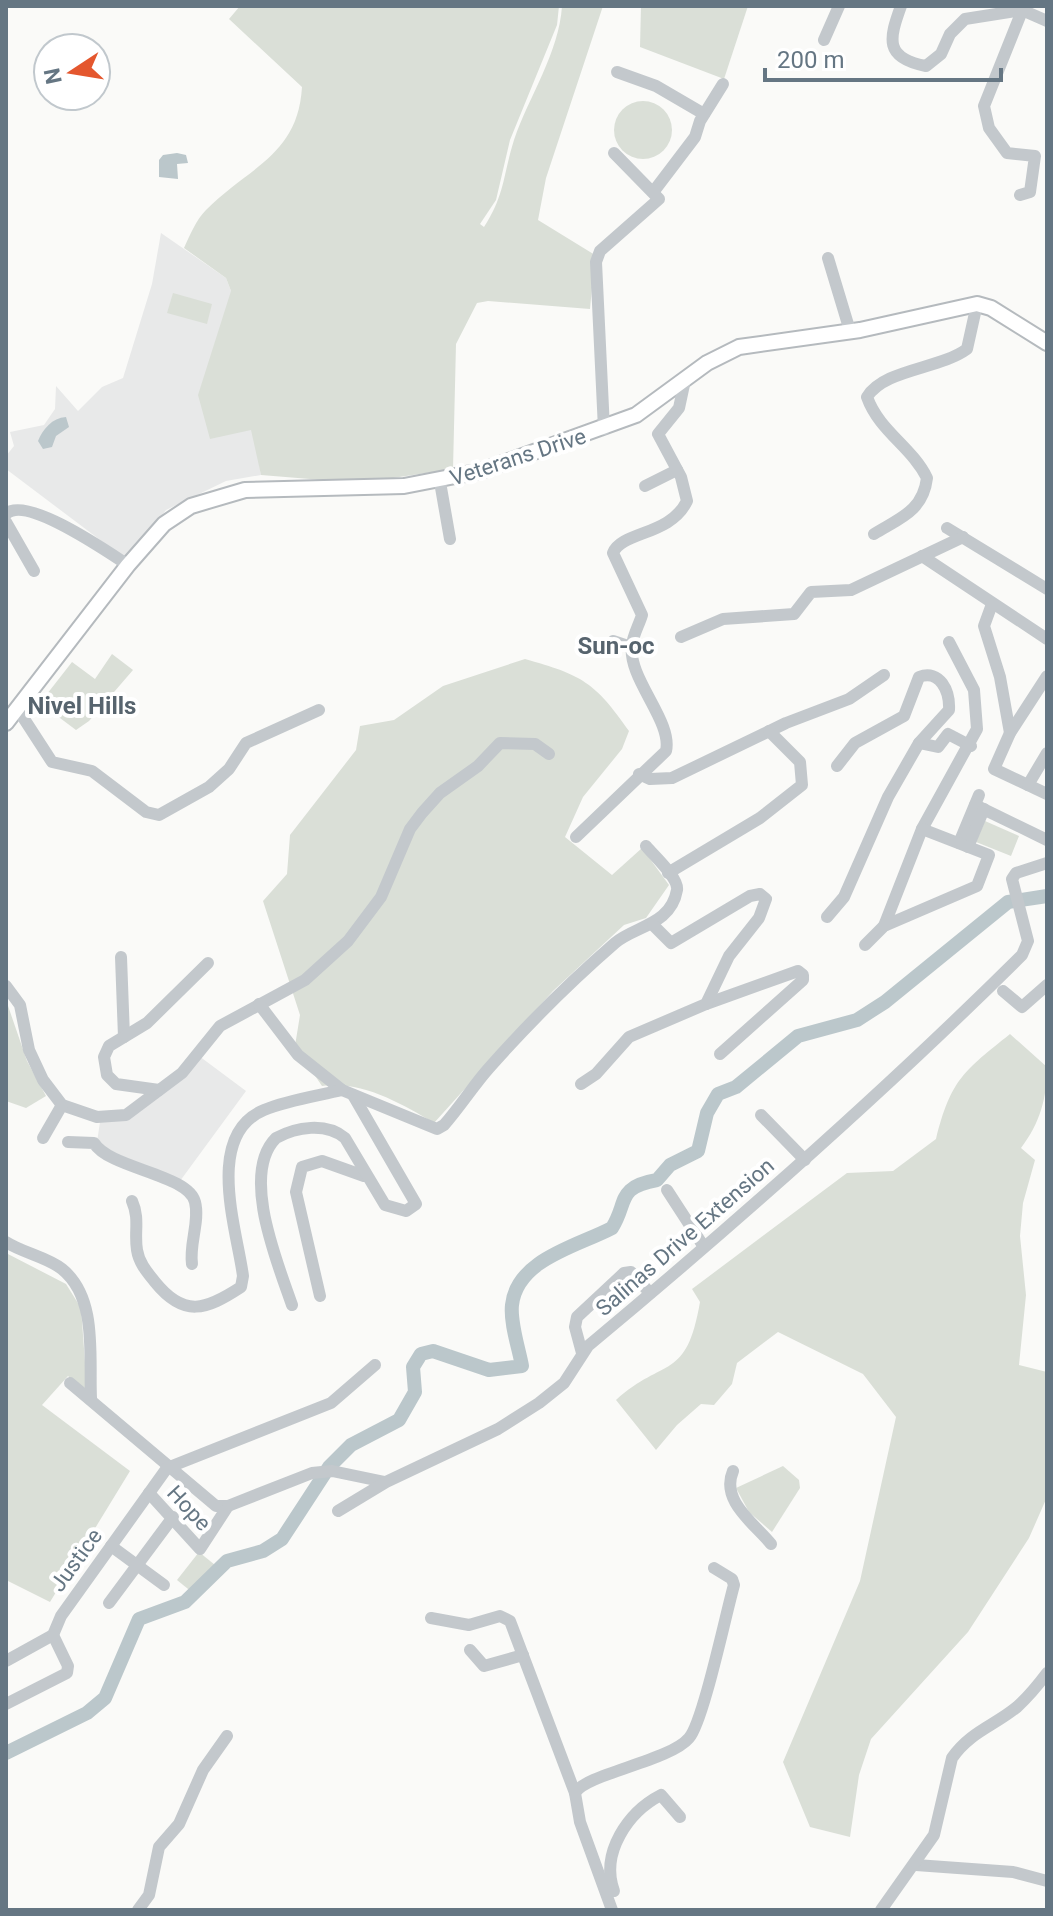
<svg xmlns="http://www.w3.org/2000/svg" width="1053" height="1916" viewBox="0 0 1053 1916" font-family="Roboto,sans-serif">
	<rect width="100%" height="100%" fill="#fafaf8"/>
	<g fill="#e8e9e9">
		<polygon points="161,233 226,278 231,291 261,475 226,481 166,510 128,561 6,469 6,456 14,446 10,432 44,425 55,409 56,386 78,411 102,387 123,378 152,284"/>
		<polygon points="199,1056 246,1091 180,1181 103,1148 97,1142 100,1122 126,1119"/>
	</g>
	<g fill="#dadfd7">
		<path d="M240,6H559L557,25L510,140L496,200L480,224L484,227C505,195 503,175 514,140C529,96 559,53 562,6H603L546,178L538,220L595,255L590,309L488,301L477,303L456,344L453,469L359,483L261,475L251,430L210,439L198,395L231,291L226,278L184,248C190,235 196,220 206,210C248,167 298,156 302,87L229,19Z"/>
		<polygon points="641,6 748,6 724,79 640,47"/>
		<circle cx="643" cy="130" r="29"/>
		<polygon points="173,293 212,304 207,324 167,313"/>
		<polygon points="112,654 133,670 89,721 76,730 40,703 72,662 95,679"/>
		<path d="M525,659C582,675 595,682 629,731L622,749L583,797L565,837L612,875L642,848L669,885L646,918L624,925L553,991L434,1123C401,1103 360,1080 322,1086L295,1046L300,1015L263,901L287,874L290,835L356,750L360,726L394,720L443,686Z"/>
		<polygon points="985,821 1019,836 1011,856 976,842"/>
		<polygon points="6,1000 27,1061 46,1096 26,1108 6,1101"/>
		<path d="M1010,1034L1047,1067C1047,1098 1040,1123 1021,1148L1035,1160L1023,1203L1020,1236L1026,1295L1019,1365L1047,1372V1497L1029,1538L968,1632L871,1739L859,1775L850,1837L810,1827L783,1762L860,1581L896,1417L863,1374L778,1332L737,1363L732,1384L714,1405L701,1404L677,1425L656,1450L616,1400C665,1356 686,1382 700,1302L692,1289L847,1173L893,1171L936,1139C951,1079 964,1071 1010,1034Z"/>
		<polygon points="6,1253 66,1284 81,1308 87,1389 80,1387 68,1376 42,1405 130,1471 50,1602 6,1580"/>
		<polygon points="783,1466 799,1480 800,1488 772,1532 749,1512 736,1488"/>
		<polygon points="199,1552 215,1565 193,1593 177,1580"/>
	</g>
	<g fill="#bbc7cb">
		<polygon points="177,153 186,155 188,163 177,164 178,179 159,177 159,160 163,155"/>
		<path d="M66,417L69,427L56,436L52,447L43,449L38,441C43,429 52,418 66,417Z"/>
	</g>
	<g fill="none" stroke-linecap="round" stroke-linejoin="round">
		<path stroke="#bbc7cb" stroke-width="14" d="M6,1753L87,1713L105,1698L139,1619L185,1602L227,1561L263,1551L282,1539L329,1467L351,1445L399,1420L415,1392L413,1367L421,1354L433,1351L489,1370L522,1366C519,1349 510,1323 512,1305C517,1259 578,1246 612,1228C628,1203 616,1187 657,1180L670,1165L698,1151L707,1113L718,1094L736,1087L798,1036L857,1020L885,1002L1008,902L1047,896"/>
		<defs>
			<polyline id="major" points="6,723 128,565 164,524 191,506 245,490 404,486 481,471 636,415 707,363 739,347 860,330 977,304 991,308 1047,343"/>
		</defs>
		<use href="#major" stroke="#b5babe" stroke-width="18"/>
		<g stroke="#c3c8cc" stroke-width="12">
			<path d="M901,6C889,39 884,58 926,66L941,54L950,34L965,19L1022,10L1047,21"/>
			<polyline points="824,40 839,6"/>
			<polyline points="617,72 656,86 704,114"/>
			<polyline points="654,191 695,137 700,121 723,84"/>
			<polyline points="1020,195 1030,192 1035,156 1007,153 989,128 984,106 1024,6"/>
			<polyline points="828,258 850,331"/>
			<polyline points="604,429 596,262 600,251 659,199 614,153"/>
			<polyline points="440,482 450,539"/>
			<polyline points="645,486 677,470"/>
			<path d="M6,514C26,495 108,552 128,565"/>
			<polyline points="6,522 34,571"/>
			<polyline points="947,528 1047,589"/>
			<path d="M874,534C900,518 923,511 927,478C912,447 879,431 867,397C884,369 940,369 967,349L977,304"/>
			<polyline points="922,556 1047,639"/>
			<polyline points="992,604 984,626 1000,677 1010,733"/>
			<polyline points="681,637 723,619 794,614 811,592 851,590 963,537"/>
			<polyline points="613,641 631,647"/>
			<polyline points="1047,676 1010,733 994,769 1047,794"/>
			<polyline points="17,708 52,762 92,771 146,812 159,815 209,787 229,769 246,743 319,710"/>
			<polyline points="919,743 938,747 948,734 971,746"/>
			<polyline points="639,774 650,779 672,778 786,723 849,699 884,675"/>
			<polyline points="1028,785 1047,753"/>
			<polyline points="975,805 1047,840"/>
			<path d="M576,837L666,751C673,721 627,678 632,645C633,635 639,625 642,615L613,553C622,531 670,536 687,501L681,477L658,434L679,408L685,380"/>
			<polyline points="959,843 979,795"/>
			<polyline points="968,847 984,809"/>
			<polyline points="668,873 760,818 802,785 800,762 769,731"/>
			<path d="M827,917L844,897L888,797L919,743L949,710C950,691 940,669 919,677L904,716L855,743L837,766"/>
			<polyline points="884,926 922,829 977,729 974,690 949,642"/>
			<polyline points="865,945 884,926 977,886 989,855 922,829"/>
			<polyline points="121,957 124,1037"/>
			<polyline points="6,986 20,1005 29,1050 43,1080 62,1105 97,1117 126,1115 182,1073 220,1026 305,980 348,941 381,897 410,829 422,813 440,793 478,766 500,743 535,744 549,754"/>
			<polyline points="1003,991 1022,1007 1047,985"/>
			<path d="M259,1004L298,1055L342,1090L437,1129L444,1125C460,1107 473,1086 489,1068C528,1024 570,982 615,943C635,926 671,925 677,890C679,878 654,856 646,846"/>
			<polyline points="706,1004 798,971 803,975 803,980 720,1054"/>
			<polyline points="581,1084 596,1074 629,1037 706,1004 729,956 759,918 766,899 760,894 750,896 671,943 653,925"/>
			<polyline points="159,1090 116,1084 107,1075 104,1057 109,1046 147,1023 208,963"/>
			<polyline points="761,1115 805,1160"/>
			<polyline points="43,1138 62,1105"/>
			<path d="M68,1142L94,1143C110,1169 188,1174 195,1202C200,1221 189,1244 192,1264"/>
			<polyline points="667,1190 704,1247"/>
			<path d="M132,1201C140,1219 134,1232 137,1250C139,1263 147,1272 155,1282C184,1318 206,1310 241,1287L243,1276C237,1230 204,1135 264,1110C288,1100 317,1096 342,1090"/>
			<path d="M6,1242C23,1253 47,1257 62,1269C98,1298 89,1357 91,1398"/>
			<polyline points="320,1296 296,1192 302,1167 322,1161 364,1176"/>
			<path d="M292,1305C278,1264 240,1174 276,1138C296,1127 326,1122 345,1138L385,1205L406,1211L416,1204L353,1095"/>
			<polyline points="582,1353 575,1327 577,1317 624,1273 631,1272 650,1293"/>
			<polyline points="70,1383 216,1506 228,1506"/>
			<path d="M733,1471C720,1501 755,1524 771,1544"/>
			<polyline points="149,1493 200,1549 228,1506"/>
			<polyline points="228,1506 312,1473 332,1471 385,1482"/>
			<path d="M338,1511L386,1482L498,1429L539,1403L564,1383L588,1346C738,1221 884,1092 1022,955L1028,941L1012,879L1016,873L1047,863"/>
			<polyline points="111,1546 164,1585"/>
			<polyline points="109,1603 173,1517"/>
			<polyline points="431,1618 469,1625 500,1616 510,1621 575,1793"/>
			<polyline points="470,1650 484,1666 523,1655"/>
			<polyline points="6,1661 53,1635 61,1616 167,1468 331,1403 375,1365"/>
			<polyline points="6,1704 67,1673 68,1666 53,1635"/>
			<polyline points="916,1865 1013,1872 1047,1881"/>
			<path d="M614,1891C600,1853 628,1812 661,1795L680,1817"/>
			<polyline points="138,1910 149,1895 159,1847 179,1824 203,1770 227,1736"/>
			<path d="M612,1910L580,1822L575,1793C585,1774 670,1761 689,1738C703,1723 726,1613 734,1585L732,1579L714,1568"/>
			<path d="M881,1910L934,1835L952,1758C970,1732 994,1726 1017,1707C1028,1697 1038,1685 1047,1673"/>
		</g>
		<use href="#major" stroke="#fff" stroke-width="14"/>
	</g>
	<g text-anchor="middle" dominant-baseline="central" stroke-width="8" stroke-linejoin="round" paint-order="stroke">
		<g font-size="22" fill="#657683" stroke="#fff">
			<text transform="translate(518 457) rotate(-18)">Veterans Drive</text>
			<text transform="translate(685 1237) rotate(-41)">Salinas Drive Extension</text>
			<text transform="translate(189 1508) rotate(47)">Hope</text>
			<text transform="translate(76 1560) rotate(-54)">Justice</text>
		</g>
		<g font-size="24" font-weight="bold" fill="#57646e" stroke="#fff">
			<text x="616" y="646">Sun-oc</text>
			<text x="82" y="706">Nivel Hills</text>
		</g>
	</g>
	<rect width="1053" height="1916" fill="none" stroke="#657683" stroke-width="16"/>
	<g transform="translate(72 72) rotate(258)"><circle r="38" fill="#ffffff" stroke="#c1c8cd" stroke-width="2"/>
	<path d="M0-6L14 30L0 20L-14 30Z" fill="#e4572e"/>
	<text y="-12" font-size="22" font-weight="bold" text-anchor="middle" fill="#657683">N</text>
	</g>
	<path d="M765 68v12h236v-12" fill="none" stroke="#657683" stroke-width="4"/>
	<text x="777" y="68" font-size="24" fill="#657683" stroke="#ffffff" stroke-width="6" paint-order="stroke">200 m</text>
</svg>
